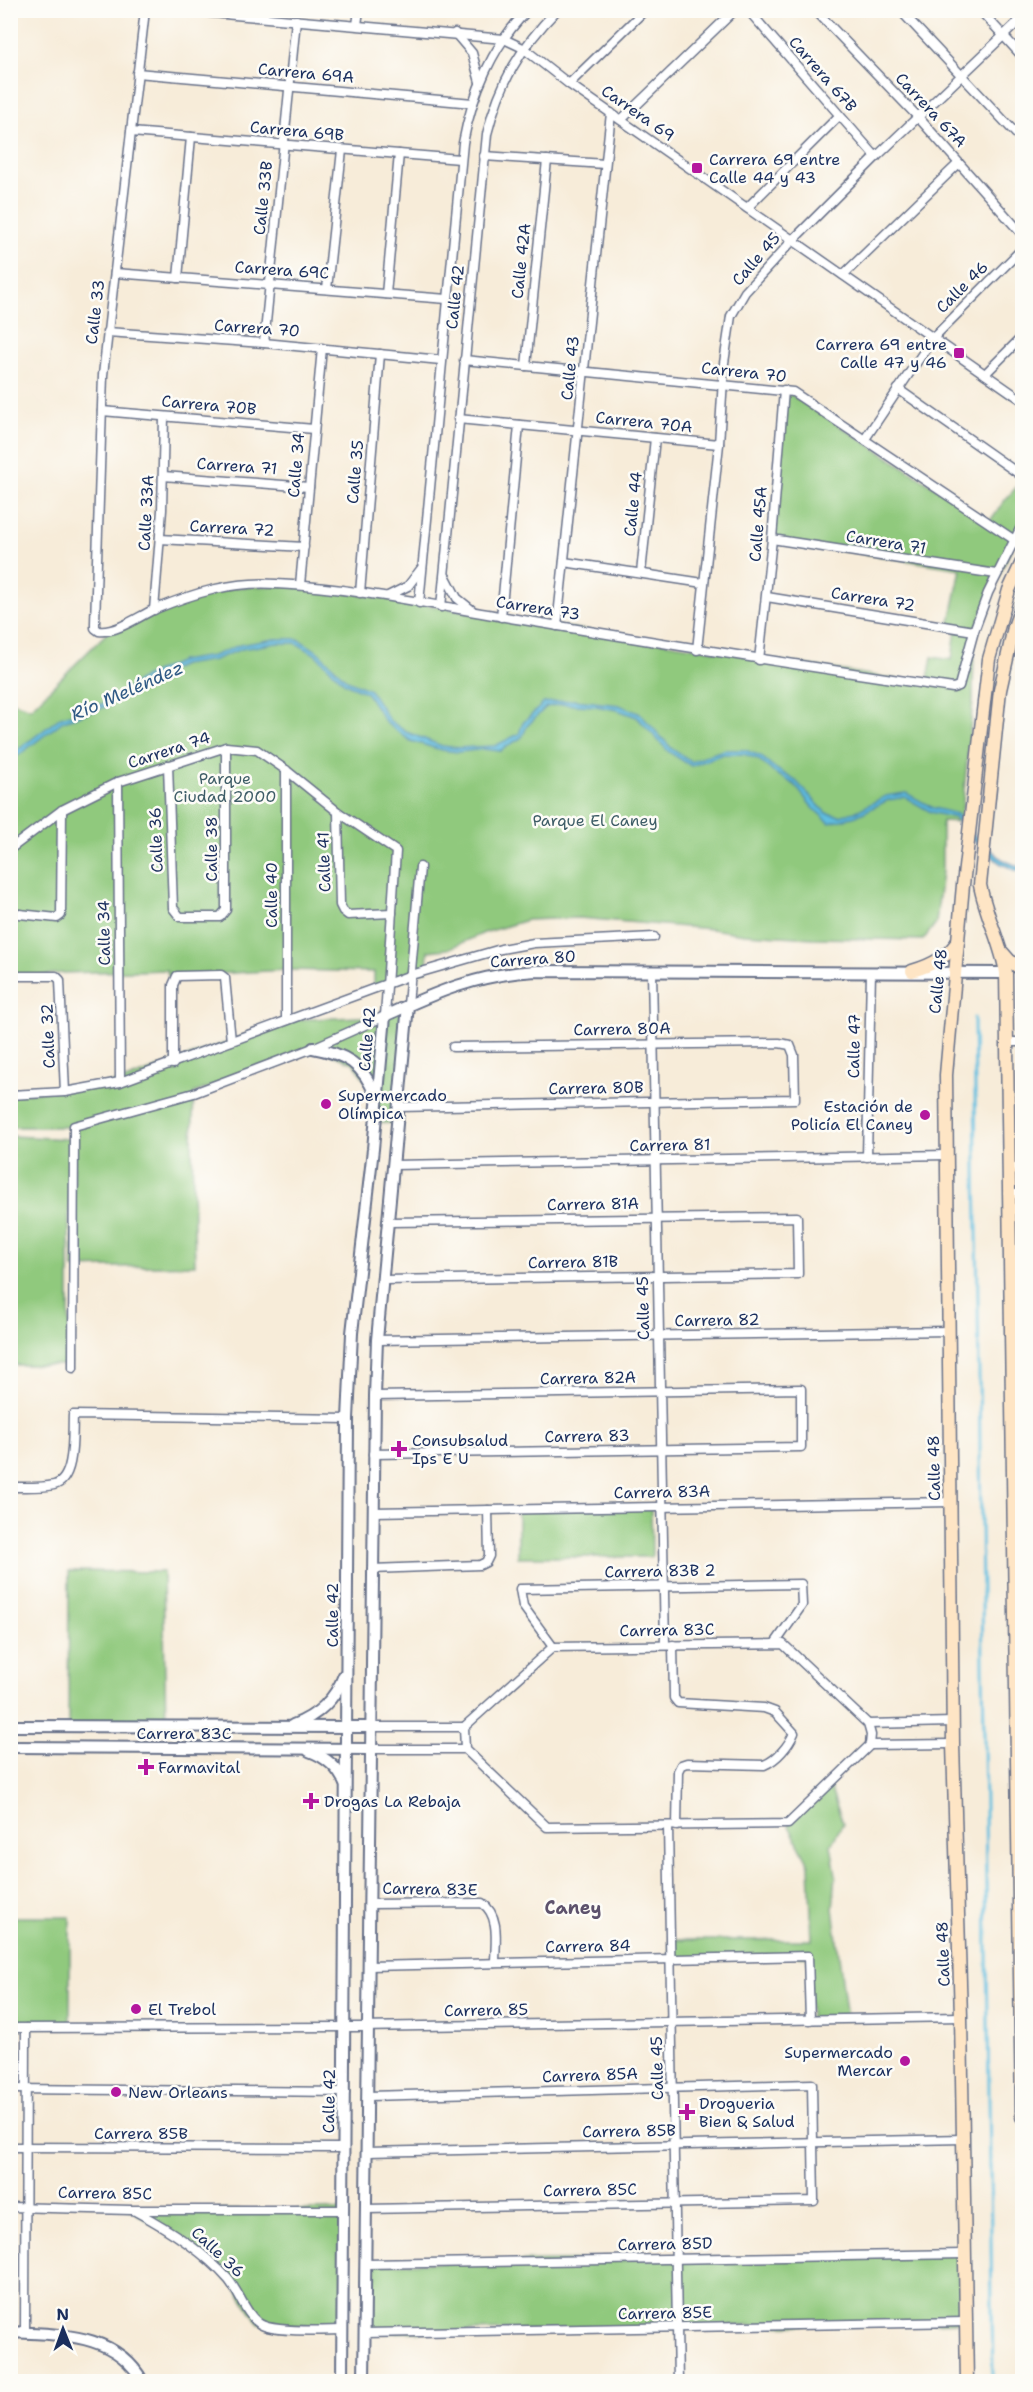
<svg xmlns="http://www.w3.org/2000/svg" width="1033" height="2392" viewBox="0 0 1033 2392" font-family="'Shantell Sans',sans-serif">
	<rect width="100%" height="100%" fill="#fdfcf7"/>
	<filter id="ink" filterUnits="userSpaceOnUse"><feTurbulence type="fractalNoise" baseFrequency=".0167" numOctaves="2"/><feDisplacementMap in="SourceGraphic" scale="12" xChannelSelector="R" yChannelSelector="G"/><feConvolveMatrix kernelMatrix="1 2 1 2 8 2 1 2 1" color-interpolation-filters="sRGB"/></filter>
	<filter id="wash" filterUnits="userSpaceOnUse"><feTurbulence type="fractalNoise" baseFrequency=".008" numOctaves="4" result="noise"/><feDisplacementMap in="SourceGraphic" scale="24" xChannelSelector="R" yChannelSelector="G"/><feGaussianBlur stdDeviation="1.35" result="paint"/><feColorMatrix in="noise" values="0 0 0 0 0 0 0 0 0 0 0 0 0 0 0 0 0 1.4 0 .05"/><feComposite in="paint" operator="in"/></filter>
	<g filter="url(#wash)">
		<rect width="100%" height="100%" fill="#f7ecd9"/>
		<g fill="#90c97d" stroke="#567c6e" stroke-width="1.5">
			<polygon points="784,390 989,522 1005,500 1022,481 1022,525 974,631 973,700 961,822 942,821 942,871 936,923 923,940 813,938 745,934 711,929 579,918 527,920 484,933 448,949 428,951 427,970 374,990 374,972 286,970 177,976 168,976 167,970 63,973 11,979 10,701 31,708 110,630 214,588 300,585 927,684 932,657 952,660 956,629 949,627 961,569 772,539"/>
			<polygon points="408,1005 397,1124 375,1122 377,1099 354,1063 314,1048 194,1093 192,1146 195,1265 73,1268 74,1127 11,1127 10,1095 120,1082 286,1020 385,1016"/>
			<polygon points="11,1136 69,1139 69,1365 11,1365"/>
			<polygon points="651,1507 652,1557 518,1557 518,1509"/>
			<polygon points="69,1571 163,1572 166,1727 68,1727"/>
			<polygon points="829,1785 843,1823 831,1845 836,1875 833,1908 847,2019 810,2020 808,1956 670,1959 670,1940 812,1940 809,1864 788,1824"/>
			<polygon points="10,1917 70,1917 70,2025 11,2025"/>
			<polygon points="131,2210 344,2210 343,2330 259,2324 238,2291 203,2255"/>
			<polygon points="964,2254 965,2322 365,2333 366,2264"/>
		</g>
		<polygon fill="#62bfe0" stroke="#3e779f" stroke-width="1.5" points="275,639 298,639 317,651 347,680 370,690 389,720 406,732 442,746 459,748 495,746 519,734 523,723 544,703 574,700 619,705 640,714 672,749 691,762 723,750 745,750 760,756 776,769 796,781 826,813 840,816 855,812 886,796 906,793 933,808 957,814 976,837 1003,860 1022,868 1022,873 1000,863 973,840 955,818 931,812 905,797 888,800 856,816 830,823 813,808 794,784 773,772 758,759 744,754 723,754 691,766 669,752 637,717 618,710 596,706 562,704 546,707 527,726 522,737 500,751 484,749 459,752 442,750 411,741 386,723 367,693 345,683 315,654 296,643 276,643 241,649 214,660 182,665 146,681 110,705 63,721 11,761 10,756 61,717 108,702 144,677 181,661 213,656 240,645"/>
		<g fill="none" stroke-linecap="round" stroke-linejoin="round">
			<polyline stroke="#62bfe0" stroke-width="3" points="974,1018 993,2382"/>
		</g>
	</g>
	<g filter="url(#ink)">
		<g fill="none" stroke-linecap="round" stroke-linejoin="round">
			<defs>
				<g id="minor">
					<path d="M145,10L103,375L95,623V628L99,631C116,633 138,617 153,610C194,593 232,581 276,584C359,588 441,607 523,620C666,644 809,667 953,688L959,686L974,631L988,593L1022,525"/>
					<polyline points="178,10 504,39 523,48 569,84 1022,400"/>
					<polyline points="748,10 876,157"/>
					<polyline points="815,10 918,117 1022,234"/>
					<polyline points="900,10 1022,140"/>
					<polyline points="980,10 1022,56"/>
					<polyline points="357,25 359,10"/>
					<polyline points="455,33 472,53 480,82"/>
					<polyline points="137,73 473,103"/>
					<polyline points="569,84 645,10"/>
					<polyline points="621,120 735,10"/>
					<polyline points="131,132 460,159"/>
					<polyline points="484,156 605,164"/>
					<polyline points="747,208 839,116"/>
					<polyline points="115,273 447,299"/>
					<polyline points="843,275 959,163"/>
					<polyline points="178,278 191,137"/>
					<polyline points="327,289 342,150"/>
					<polyline points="386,294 399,154"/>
					<polyline points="107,332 264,343 441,360"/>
					<polyline points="264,343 296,20"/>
					<polyline points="464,360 793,392 1013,539"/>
					<polyline points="526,366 547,160"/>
					<polyline points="985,374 1022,337"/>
					<polyline points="898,389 1022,476"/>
					<polyline points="102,411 314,429"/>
					<polyline points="458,419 719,444"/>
					<polyline points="865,439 933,338 1022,249"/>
					<polyline points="163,476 309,487"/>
					<polyline points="160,539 304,547"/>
					<polyline points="772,539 996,574"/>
					<polyline points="564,562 703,583"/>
					<polyline points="641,573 655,438"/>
					<polyline points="446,577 457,598 472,610"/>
					<polyline points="300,585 322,348"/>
					<polyline points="360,593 380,354"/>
					<polyline points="388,596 408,586 421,569"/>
					<polyline points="767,597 974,631"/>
					<path d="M419,603L463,143C472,95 492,45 528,10"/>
					<path d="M441,607L487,134C500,82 520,48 557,10"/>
					<polyline points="154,610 162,510 164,417"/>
					<polyline points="501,617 519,425"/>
					<polyline points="557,626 611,113"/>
					<polyline points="697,650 719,444 724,363 731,316 745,292 793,240 876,157 1022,18"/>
					<polyline points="759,660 772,539 784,390"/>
					<polyline points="168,765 173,908 180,917 220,917 226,910 226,747"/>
					<polyline points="286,770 286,1020"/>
					<polyline points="118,782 120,1082"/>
					<polyline points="338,812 340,905 343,911 348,915 392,913"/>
					<polyline points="10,849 62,810 118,782 226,747 257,750 286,770 338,812 396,851 385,1016 313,1048 194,1093 74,1126 73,1368"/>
					<polyline points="10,913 57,918 61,915 62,810"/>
					<polyline points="652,971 665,1645"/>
					<polyline points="10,979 15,976 56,976 60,980 65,1092"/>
					<polyline points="408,1005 420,867"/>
					<polyline points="1006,1042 1022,1042"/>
					<polyline points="173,1064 173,985 177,976 221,975 225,978 231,1041"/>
					<polyline points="10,1095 65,1092 120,1082 411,975 501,949 534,943 654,937"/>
					<polyline points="399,1107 795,1099 794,1055 790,1045 779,1043 453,1047"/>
					<polyline points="867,1157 871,972"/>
					<polyline points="394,1165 947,1155"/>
					<polyline points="1008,1168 1022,1168"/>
					<polyline points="1008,1194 1022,1194"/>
					<polyline points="383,1280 798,1274 797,1217 389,1222"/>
					<polyline points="377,1340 949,1331"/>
					<polyline points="373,1454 801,1447 801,1389 375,1396"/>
					<path d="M10,1487C24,1487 41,1488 54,1485C76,1480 72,1433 73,1415L348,1419"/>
					<polyline points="373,1512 951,1502"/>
					<polyline points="372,1569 480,1565 486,1562 489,1556 488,1510"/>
					<path d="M673,1645L674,1698L678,1703L764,1708L775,1712L794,1733C789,1745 777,1760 764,1765L687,1763L681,1765L678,1771L677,1826"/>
					<polyline points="553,1647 523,1606 520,1589 801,1584 802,1605 776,1642"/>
					<polyline points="868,1724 953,1722"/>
					<polyline points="371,1727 464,1727"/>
					<polyline points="870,1745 953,1744"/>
					<polyline points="370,1749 465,1749 547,1827 788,1824 870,1745 871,1735 868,1724 783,1644 553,1647 464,1727 465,1749"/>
					<polyline points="668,1826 678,2382"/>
					<path d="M370,1904L482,1903C501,1916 495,1944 495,1963"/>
					<polyline points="369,1966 808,1956 810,2020"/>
					<polyline points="10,2028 359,2027 961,2017"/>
					<polyline points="10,2089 345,2092"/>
					<polyline points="10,2147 343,2148"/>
					<polyline points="367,2152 963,2139"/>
					<polyline points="10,2207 131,2210 344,2210"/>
					<polyline points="366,2209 814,2201 812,2084 368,2096"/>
					<path d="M135,2211C169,2229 202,2250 228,2279C239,2292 246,2315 260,2324C274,2333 325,2330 343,2330"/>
					<polyline points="366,2264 964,2254"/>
					<polyline points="25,2333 26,2028"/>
					<polyline points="365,2333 965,2322"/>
				</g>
				<g id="tertiary">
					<path d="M313,1048C346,1054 363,1064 375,1095"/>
					<path d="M293,1725C317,1716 335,1700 344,1675"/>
					<polyline points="10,1726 371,1727"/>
					<polyline points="10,1747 370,1749"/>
					<path d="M309,1751C326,1757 338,1767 345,1784"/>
					<path d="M10,2332C60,2335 116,2332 143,2382"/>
					<path d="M342,2382L348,1419L352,1333L373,1149L385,1016C436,992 479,974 536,971L1006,973"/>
					<polyline points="364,2382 375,1396 377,1340 408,1005"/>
				</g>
				<g id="secondary">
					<path d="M1022,605L1014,627L1000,690L980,885C986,916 1001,943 1006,973L1022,2117"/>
					<polyline points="1002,952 1009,960 1022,970"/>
					<path d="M912,971C930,966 948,957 958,941"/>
					<polyline points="967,2382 961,2017 953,1744 946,1075 963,885 989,659 1009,590 1022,562"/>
				</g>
			</defs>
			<use href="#minor" stroke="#687189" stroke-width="11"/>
			<use href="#tertiary" stroke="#687189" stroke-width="14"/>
			<use href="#secondary" stroke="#687189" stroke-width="15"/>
			<use href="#minor" stroke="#fff" stroke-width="8"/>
			<use href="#tertiary" stroke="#fff" stroke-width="10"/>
			<use href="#secondary" stroke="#fee5c5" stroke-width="12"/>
		</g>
	</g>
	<g fill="#b5179e" stroke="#fdfcf7" stroke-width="2">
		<rect x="691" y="162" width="12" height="12" rx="3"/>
		<rect x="953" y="347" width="12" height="12" rx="3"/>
		<circle cx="326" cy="1104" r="6"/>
		<circle cx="925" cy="1115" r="6"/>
		<path d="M396 1440h6v6h6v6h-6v6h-6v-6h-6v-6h6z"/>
		<path d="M143 1758h6v6h6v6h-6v6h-6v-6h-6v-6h6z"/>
		<path d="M308 1792h6v6h6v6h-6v6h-6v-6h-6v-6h6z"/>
		<circle cx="136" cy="2009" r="6"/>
		<circle cx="905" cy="2061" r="6"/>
		<circle cx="116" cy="2092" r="6"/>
		<path d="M684 2103h6v6h6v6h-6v6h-6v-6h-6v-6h6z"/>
	</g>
	<g text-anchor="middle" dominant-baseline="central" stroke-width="5" stroke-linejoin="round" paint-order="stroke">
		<g font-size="16" fill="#1b2f5e" stroke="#fdfcf7">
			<text transform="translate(306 73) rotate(5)">Carrera 69A</text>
			<text transform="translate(823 74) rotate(49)">Carrera 67B</text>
			<text transform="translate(931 110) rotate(47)">Carrera 67A</text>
			<text transform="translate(638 113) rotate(35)">Carrera 69</text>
			<text transform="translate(297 131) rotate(5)">Carrera 69B</text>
			<text transform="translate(263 198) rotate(-84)">Calle 33B</text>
			<text transform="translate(756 259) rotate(-49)">Calle 45</text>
			<text transform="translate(521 261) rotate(-84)">Calle 42A</text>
			<text transform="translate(282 270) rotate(4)">Carrera 69C</text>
			<text transform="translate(962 287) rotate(-45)">Calle 46</text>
			<text transform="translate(455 297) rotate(-84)">Calle 42</text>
			<text transform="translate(95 312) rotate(-83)">Calle 33</text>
			<text transform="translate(257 328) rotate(4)">Carrera 70</text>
			<text transform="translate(570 368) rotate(-84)">Calle 43</text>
			<text transform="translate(744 372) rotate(6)">Carrera 70</text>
			<text transform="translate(209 405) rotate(5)">Carrera 70B</text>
			<text transform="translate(644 422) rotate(6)">Carrera 70A</text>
			<text transform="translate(296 465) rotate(-85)">Calle 34</text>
			<text transform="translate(237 466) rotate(4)">Carrera 71</text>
			<text transform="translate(355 472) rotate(-85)">Calle 35</text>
			<text transform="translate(633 504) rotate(-84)">Calle 44</text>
			<text transform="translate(146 513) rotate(-87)">Calle 33A</text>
			<text transform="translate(758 524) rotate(-85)">Calle 45A</text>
			<text transform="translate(232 528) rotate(3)">Carrera 72</text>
			<text transform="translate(886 542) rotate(9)">Carrera 71</text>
			<text transform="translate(873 599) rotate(9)">Carrera 72</text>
			<text transform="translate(538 608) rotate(9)">Carrera 73</text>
			<text transform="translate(169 750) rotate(-18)">Carrera 74</text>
			<text transform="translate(156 840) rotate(-92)">Calle 36</text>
			<text transform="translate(211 849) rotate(-90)">Calle 38</text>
			<text transform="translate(324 862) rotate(-92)">Calle 41</text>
			<text transform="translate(271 895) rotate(-90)">Calle 40</text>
			<text transform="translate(104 933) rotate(-91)">Calle 34</text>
			<text transform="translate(533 959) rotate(-4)">Carrera 80</text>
			<text transform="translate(938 981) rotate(-84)">Calle 48</text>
			<text transform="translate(622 1029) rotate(-1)">Carrera 80A</text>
			<text transform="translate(48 1036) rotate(-92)">Calle 32</text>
			<text transform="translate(367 1039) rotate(-85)">Calle 42</text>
			<text transform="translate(854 1046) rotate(-89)">Calle 47</text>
			<text transform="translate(596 1088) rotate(-1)">Carrera 80B</text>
			<text transform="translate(670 1145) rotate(-1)">Carrera 81</text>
			<text transform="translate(593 1204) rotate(-1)">Carrera 81A</text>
			<text transform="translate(573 1262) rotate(-1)">Carrera 81B</text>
			<text transform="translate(643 1308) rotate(-91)">Calle 45</text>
			<text transform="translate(717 1320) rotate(-1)">Carrera 82</text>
			<text transform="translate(588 1378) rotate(-1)">Carrera 82A</text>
			<text transform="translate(587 1436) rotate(-1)">Carrera 83</text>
			<text transform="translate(934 1468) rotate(-91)">Calle 48</text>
			<text transform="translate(662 1492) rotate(-1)">Carrera 83A</text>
			<text transform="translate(660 1571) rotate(-1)">Carrera 83B 2</text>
			<text transform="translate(332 1615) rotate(-90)">Calle 42</text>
			<text transform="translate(667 1630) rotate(-1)">Carrera 83C</text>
			<text x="184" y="1733">Carrera 83C</text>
			<text transform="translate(430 1889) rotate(1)">Carrera 83E</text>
			<text transform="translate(588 1946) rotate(-1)">Carrera 84</text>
			<text transform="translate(943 1954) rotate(-92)">Calle 48</text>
			<text transform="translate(486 2010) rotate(-1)">Carrera 85</text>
			<text transform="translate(657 2068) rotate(-91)">Calle 45</text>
			<text transform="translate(590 2075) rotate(-2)">Carrera 85A</text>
			<text transform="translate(329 2101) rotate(-89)">Calle 42</text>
			<text transform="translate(629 2131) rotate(-1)">Carrera 85B</text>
			<text x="141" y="2133">Carrera 85B</text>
			<text transform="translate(590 2190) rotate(-1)">Carrera 85C</text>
			<text transform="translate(105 2193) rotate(1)">Carrera 85C</text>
			<text transform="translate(665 2244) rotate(-1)">Carrera 85D</text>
			<text transform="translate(218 2252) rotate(43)">Calle 36</text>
			<text transform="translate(665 2313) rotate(-1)">Carrera 85E</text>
		</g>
		<g font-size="16" fill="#1b2f5e" stroke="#fdfcf7" text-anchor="start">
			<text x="709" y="159">Carrera 69 entre<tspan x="709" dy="18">Calle 44 y 43</tspan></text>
			<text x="947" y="344" text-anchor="end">Carrera 69 entre<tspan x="947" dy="18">Calle 47 y 46</tspan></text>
			<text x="338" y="1095">Supermercado<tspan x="338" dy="18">Olímpica</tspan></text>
			<text x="913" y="1106" text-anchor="end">Estación de<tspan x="913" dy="18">Policía El Caney</tspan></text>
			<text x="412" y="1440">Consubsalud<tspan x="412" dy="18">Ips E U</tspan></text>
			<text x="158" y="1767">Farmavital</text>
			<text x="324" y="1801">Drogas La Rebaja</text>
			<text x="148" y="2009">El Trebol</text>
			<text x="893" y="2052" text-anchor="end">Supermercado<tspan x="893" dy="18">Mercar</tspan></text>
			<text x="128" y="2092">New Orleans</text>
			<text x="699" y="2103">Drogueria<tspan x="699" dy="18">Bien &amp; Salud</tspan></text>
		</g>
		<g font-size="16" fill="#3e5d67" stroke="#fdfcf7">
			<text x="225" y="778">Parque<tspan x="225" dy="18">Ciudad 2000</tspan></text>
			<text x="595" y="820">Parque El Caney</text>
		</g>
		<g font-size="18" font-style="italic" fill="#305a85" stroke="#fdfcf7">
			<text transform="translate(127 691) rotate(-24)">Río Meléndez</text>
		</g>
		<g font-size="18" font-weight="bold" fill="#5d526c" stroke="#fdfcf7">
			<text x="573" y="1908">Caney</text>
		</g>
	</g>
	<rect width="1033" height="2392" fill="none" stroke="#fdfcf7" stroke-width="36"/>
	<g transform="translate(63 2329) rotate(359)" stroke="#fdfcf7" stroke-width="4.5" paint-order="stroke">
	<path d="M0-4.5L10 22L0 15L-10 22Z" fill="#1b2f5e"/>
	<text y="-9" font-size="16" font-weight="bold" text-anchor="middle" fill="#1b2f5e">N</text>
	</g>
</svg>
